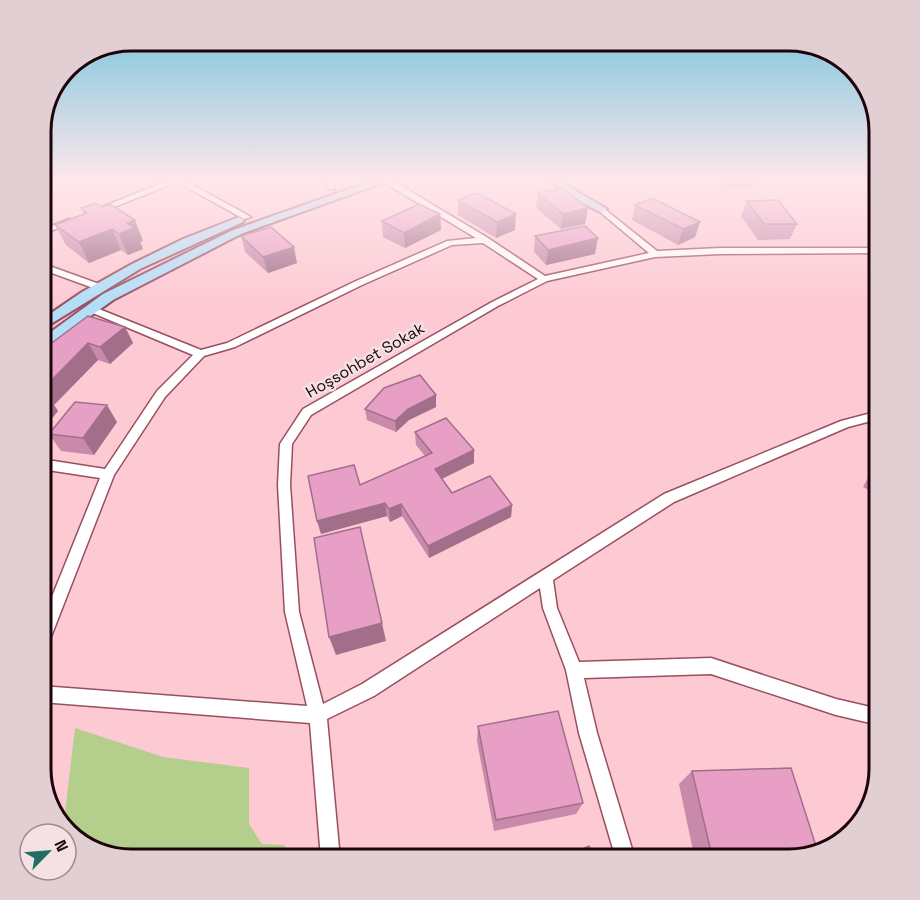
<svg xmlns="http://www.w3.org/2000/svg" width="920" height="900" viewBox="0 0 920 900" font-family="'Space Grotesk',sans-serif">
	<rect width="100%" height="100%" fill="#fdc9d3"/>
	<polygon fill="#b4ce8c" points="75,728 163,757 249,768 249,824 262,844 285,845 287,859 131,859 96,852 63,829"/>
	<g fill="none" stroke-linecap="round" stroke-linejoin="round">
		<defs>
			<g id="minor">
				<polygon points="172,179 182,179 251,217 244,219 177,182 99,213 92,211"/>
				<polygon points="327,179 335,179 334,190 327,188"/>
				<polygon points="383,179 390,179 488,238 545,276 649,253 599,211 599,207 602,207 657,251 720,248 879,248 879,253 720,254 655,257 547,281 498,306 311,415 292,444 290,485 299,612 323,704 362,684 664,494 841,421 879,411 879,419 848,427 674,502 553,580 557,608 579,662 711,658 836,699 879,709 879,725 836,715 711,674 584,678 597,733 635,859 616,859 579,733 566,670 543,608 540,588 374,696 327,719 340,859 321,859 310,723 41,702 41,686 307,706 285,612 278,485 280,444 303,409 492,302 538,279 483,243 452,245 362,285 235,347 204,356 165,397 114,475 49,642 46,647 41,649 41,624 100,478 41,469 41,459 105,469 157,391 193,355 88,311 88,307 94,307 201,350 227,343 356,281 447,241 476,238 383,182"/>
				<polygon points="69,219 76,221 41,235 41,230"/>
				<polygon points="41,263 102,285 104,287 99,290 96,289 41,269"/>
			</g>
			<g id="secondary">
				<polygon points="378,179 393,179 241,234 113,300 46,348 41,349 41,339 103,294 233,230"/>
				<polygon points="549,179 560,179 574,190 607,209 602,212 598,211 566,194"/>
				<polygon points="239,217 244,220 243,222 140,269 41,330 41,320 82,292 132,264 183,239"/>
			</g>
		</defs>
		<use href="#minor" stroke="#984f60" stroke-width="3"/>
		<use href="#secondary" stroke="#984f60" stroke-width="4"/>
		<use href="#minor" fill="#fff" fill-rule="evenodd"/>
		<use href="#secondary" fill="#b2def8" fill-rule="evenodd"/>
	</g>
	<g fill="#c889aa">
		<polygon points="717,179 755,179 752,188 722,188"/>
		<polygon points="538,193 588,208 585,224 561,229 536,208"/>
		<polygon points="458,200 515,230 496,238 458,215"/>
		<polygon points="747,201 797,224 790,239 758,240 741,216"/>
		<polygon points="635,205 700,222 695,237 678,245 632,220"/>
		<polygon points="81,208 143,241 140,242 143,249 128,255 121,250 89,263 66,245 55,225 84,214"/>
		<polygon points="440,214 441,230 405,248 383,237 382,221"/>
		<polygon points="241,236 297,263 268,273 245,252"/>
		<polygon points="535,236 595,254 546,265 534,252"/>
		<polygon points="125,327 133,343 110,364 98,360 54,405 58,411 41,432 41,353"/>
		<polygon points="436,407 409,420 396,432 367,420 365,409"/>
		<polygon points="117,422 94,455 61,451 49,434"/>
		<polygon points="415,432 474,450 474,463 442,479 452,493 512,505 511,517 429,558 402,516 390,522 387,516 321,534 360,485 425,456 416,445"/>
		<polygon points="879,458 879,495 863,487"/>
		<polygon points="478,726 583,803 576,814 494,831 477,741"/>
		<polygon points="692,771 790,860 695,860 679,784"/>
	</g>
	<g fill="#a26f8b">
		<polygon points="588,208 585,224 561,229 563,214"/>
		<polygon points="440,214 441,230 405,248 404,233"/>
		<polygon points="516,214 515,230 496,238 497,222"/>
		<polygon points="135,220 143,241 140,242 143,249 128,255 119,234 127,223"/>
		<polygon points="700,222 695,237 678,245 683,229"/>
		<polygon points="112,229 121,250 89,263 79,242"/>
		<polygon points="598,238 595,254 546,265 548,250"/>
		<polygon points="294,247 297,263 268,273 263,257"/>
		<polygon points="125,327 133,343 110,364 100,347"/>
		<polygon points="88,343 98,360 54,405 58,411 41,432 41,391"/>
		<polygon points="436,395 436,407 409,420 396,432 395,421 408,409"/>
		<polygon points="107,405 117,422 94,455 83,438"/>
		<polygon points="474,450 474,463 435,482 435,469"/>
		<polygon points="385,503 387,516 321,534 317,521"/>
		<polygon points="401,504 402,516 390,522 389,509"/>
		<polygon points="512,505 511,517 429,558 428,546"/>
		<polygon points="382,623 386,641 336,655 329,637"/>
	</g>
	<g fill="#e89fc6" stroke="#a26f8b" stroke-width="1.5">
		<polygon points="562,188 588,208 563,214 538,193"/>
		<polygon points="477,193 516,214 497,222 458,200"/>
		<polygon points="652,198 700,222 683,229 635,205"/>
		<polygon points="778,200 797,224 764,224 747,201"/>
		<polygon points="96,203 102,207 110,204 135,220 127,223 134,228 119,234 112,229 79,242 55,225 87,213 81,208"/>
		<polygon points="419,204 440,214 404,233 382,221"/>
		<polygon points="585,226 598,238 548,250 535,236"/>
		<polygon points="271,227 294,247 263,257 241,236"/>
		<polygon points="88,316 125,327 100,347 88,343 41,391 41,353 49,345"/>
		<polygon points="420,375 436,395 408,409 395,421 365,409 384,388"/>
		<polygon points="41,394 47,395 41,402"/>
		<polygon points="75,402 107,405 83,438 49,434"/>
		<polygon points="446,418 474,450 435,469 452,493 490,476 512,505 428,546 401,504 389,509 385,503 317,521 308,476 354,465 360,485 432,453 415,432"/>
		<polygon points="360,527 382,623 329,637 314,538"/>
		<polygon points="558,711 583,803 496,820 478,726"/>
		<polygon points="791,768 817,849 790,860 713,860 692,771"/>
		<polygon points="589,846 594,860 559,860"/>
	</g>
	<linearGradient id="sky" x2="0" y2="1"><stop stop-color="#6cc1db"/><stop offset="0.59" stop-color="#fee7eb"/><stop offset="1" stop-color="#fee7eb" stop-opacity="0"/></linearGradient>
	<rect width="920" height="305" fill="url(#sky)"/>
	<g text-anchor="middle" dominant-baseline="central" stroke-width="5" stroke-linejoin="round" paint-order="stroke">
		<g font-size="16" fill="#1e040a" stroke="#f3e1e4">
			<text transform="translate(365 360) rotate(-30)">Hoşsohbet Sokak</text>
		</g>
	</g>
	<path d="M0 0H920V900H0ZM131 51H789A80 80 0 0 1 869 131V769A80 80 0 0 1 789 849H131A80 80 0 0 1 51 769V131A80 80 0 0 1 131 51Z" fill="#e2cfd3" fill-rule="evenodd"/>
	<path fill="none" stroke="#1e040a" stroke-width="3" d="M131 51H789A80 80 0 0 1 869 131V769A80 80 0 0 1 789 849H131A80 80 0 0 1 51 769V131A80 80 0 0 1 131 51Z"/>
	<g transform="translate(48 852) rotate(65)"><circle r="28" fill="#f3e1e4" stroke="#9e898d" stroke-width="1.5"/>
	<path d="M0-4.5L10 22L0 15L-10 22Z" fill="#236c65"/>
	<text y="-9" font-size="16" font-weight="bold" text-anchor="middle" fill="#1e040a">N</text>
	</g>
</svg>
